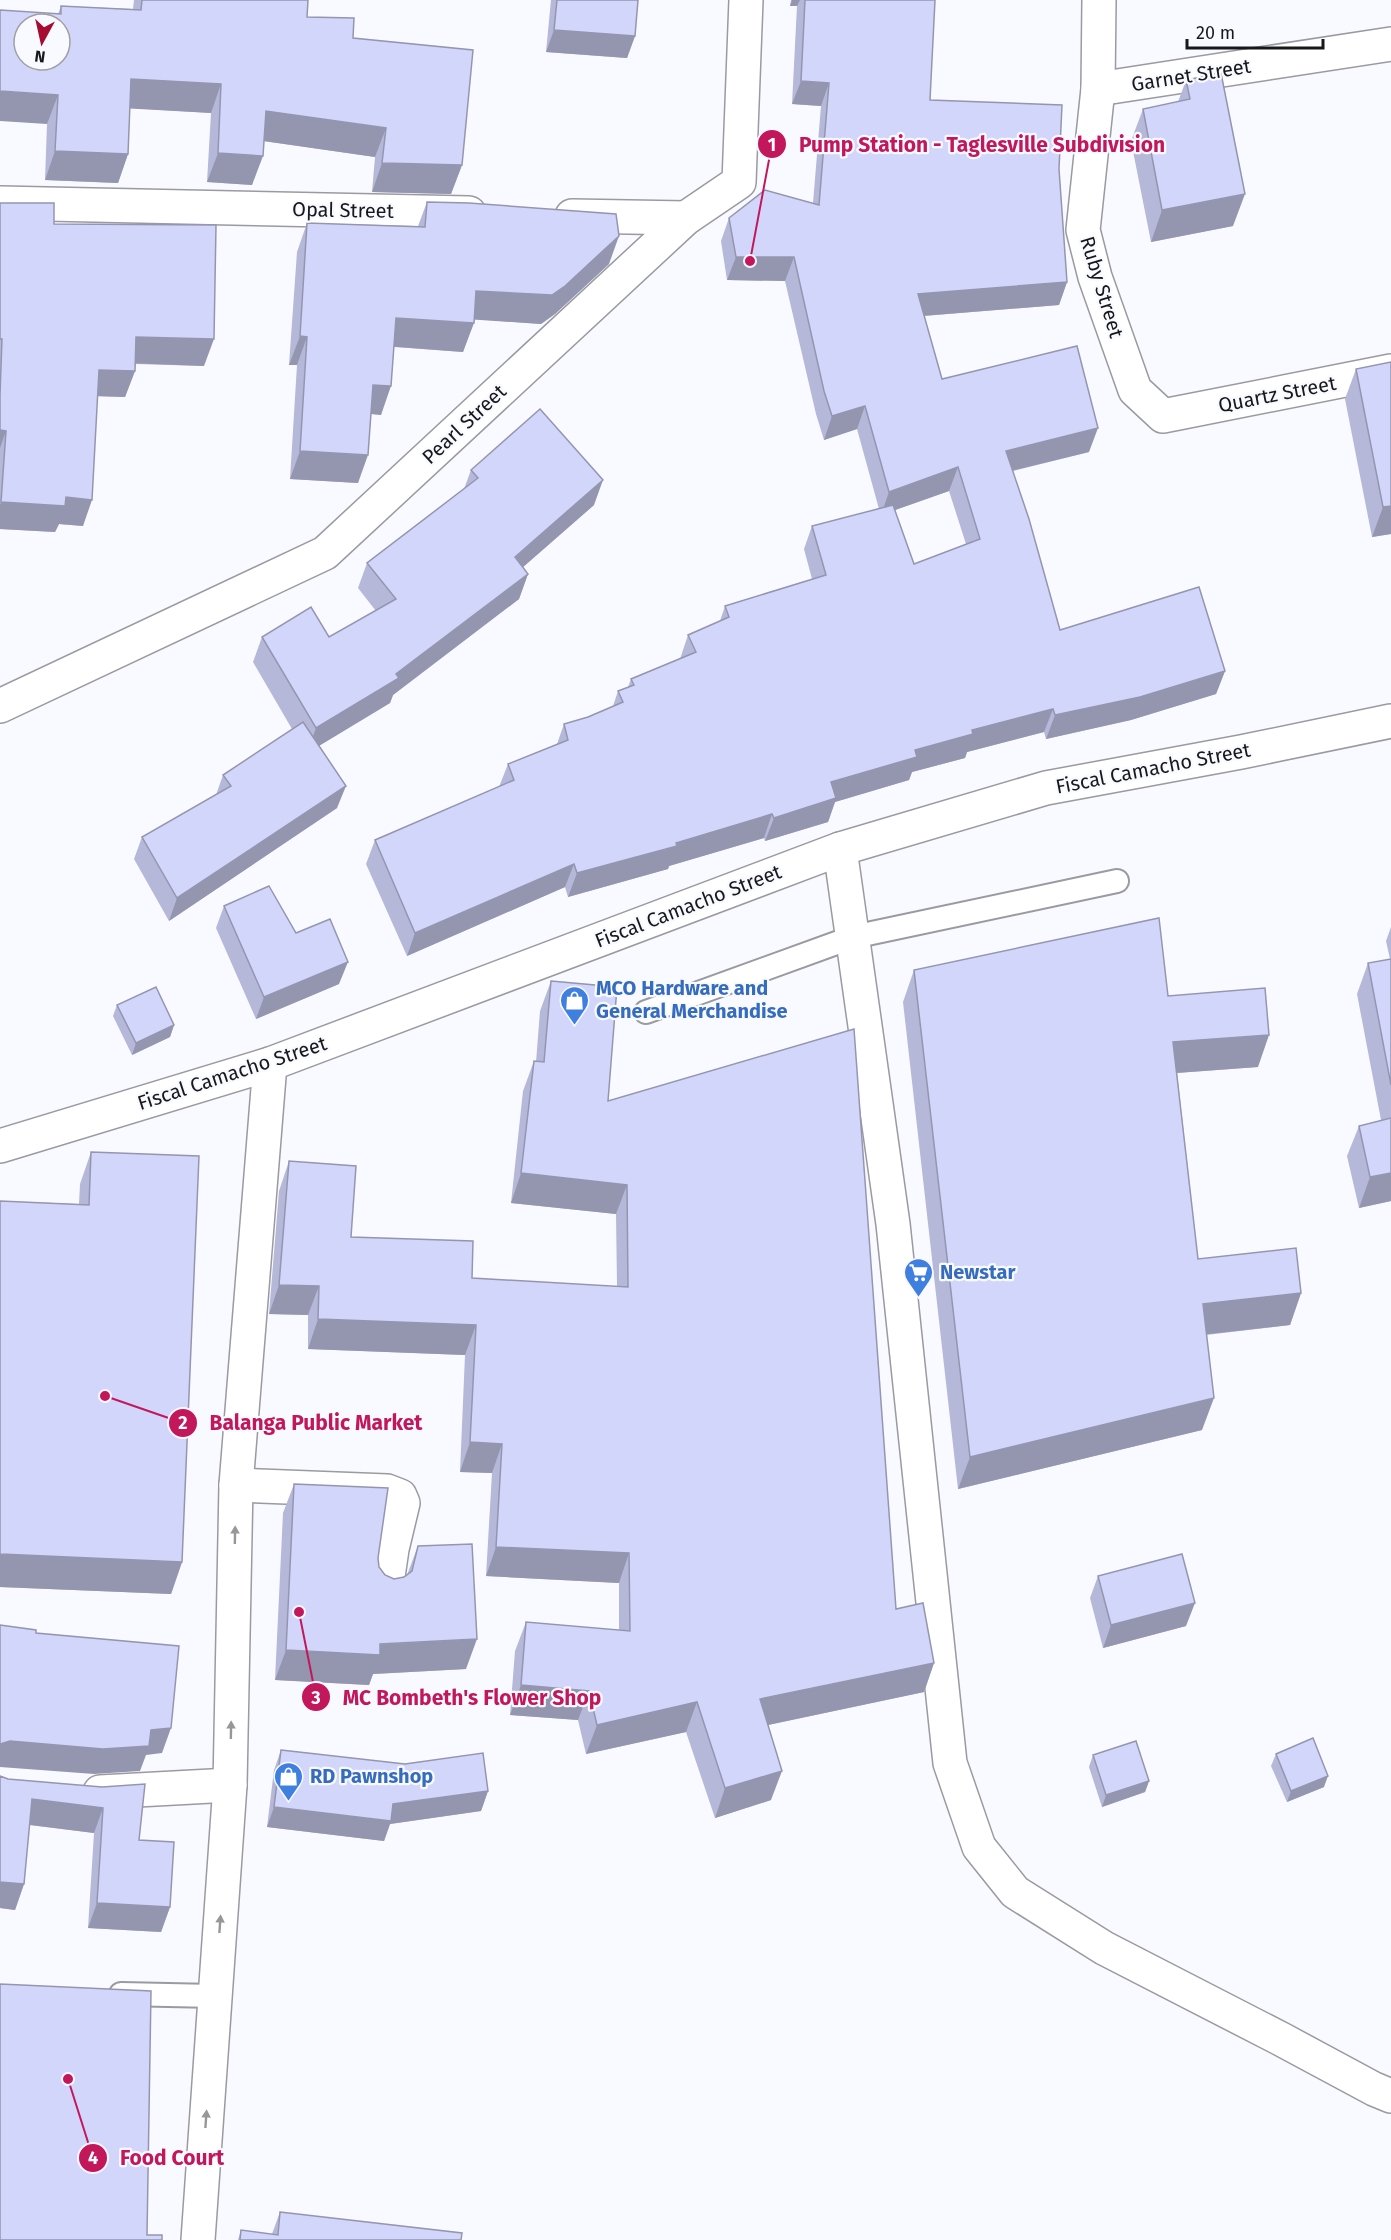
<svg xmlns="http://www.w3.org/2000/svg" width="1391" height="2240" viewBox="0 0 1391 2240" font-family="'Fira Sans',sans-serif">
	<rect width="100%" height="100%" fill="#f9faff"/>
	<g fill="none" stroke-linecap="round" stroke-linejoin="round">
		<defs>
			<g id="lane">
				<polyline points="646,1012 853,937 1117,881"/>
				<polyline points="121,1994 215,1996"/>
			</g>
			<g id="street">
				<polyline points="1099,0 1098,89 1083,230 1095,277 1135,390 1163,416 1391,371"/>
				<polyline points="1098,89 1391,44"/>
				<polyline points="0,203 469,213"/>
				<polyline points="572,216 686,218"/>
				<polyline points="0,706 325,553 686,218 739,182 746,0"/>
				<polyline points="840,849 893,1224 950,1763 979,1847 1015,1892 1104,1948 1281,2039 1374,2089 1391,2096"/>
				<polyline points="236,1485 387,1491 400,1496 403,1503 392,1549 386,1590"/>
				<polyline points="100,1792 230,1785"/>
			</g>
			<g id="secondary">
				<polyline points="0,1146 270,1064 840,849 1046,788 1241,752 1391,721"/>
				<polyline points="198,2240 230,1785 236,1485 270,1064"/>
			</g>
		</defs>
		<use href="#lane" stroke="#9a9aa0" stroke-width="26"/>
		<use href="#street" stroke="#9a9aa0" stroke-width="36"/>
		<use href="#secondary" stroke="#9a9aa0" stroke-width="36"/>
		<use href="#lane" stroke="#fff" stroke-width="22"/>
		<use href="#street" stroke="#fff" stroke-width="33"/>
		<use href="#secondary" stroke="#fff" stroke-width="33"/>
	</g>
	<g fill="#b5b8d8" fill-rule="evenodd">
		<polygon points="134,0 308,0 307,17 353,38 462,165 451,194 372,192 375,157 264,141 252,185 207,182 211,113 130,108 128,154 118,183 45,180 47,124 58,14 61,6 133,9"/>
		<polygon points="551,0 638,0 635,36 627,58 546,52"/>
		<path d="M791,0H935L930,100L1059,169L1067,282L1059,305L924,316L942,379L1089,452L1013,471L1060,630L1225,671L1216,694L1131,720L1046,739L1044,732L967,752L965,758L912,772L909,780L835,802L828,822L765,841L764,838L669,866L668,869L568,897L565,887L407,956L366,864L375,840L499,787L508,764L557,744L564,724L588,717L613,706L618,691L628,687L631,679L680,659L688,635L720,621L725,606L812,579L804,549L812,526L879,509L857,429L824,440L816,414L785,281L727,280L721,241L729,218L813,203L821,106L792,104L797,6H790ZM949,491L966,544L914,564L895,510Z"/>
		<polygon points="1186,80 1233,226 1151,242 1131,141 1143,109 1178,102"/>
		<polygon points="427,202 609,264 555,314 541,324 474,319 463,352 394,347 381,415 371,414 358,483 290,479 297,365 289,365 297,252 307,223 418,226"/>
		<polygon points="0,203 54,224 204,366 135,364 135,371 125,397 98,396 83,526 59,524 55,532 0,529"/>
		<polygon points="1391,362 1391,534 1372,537 1345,399 1356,369"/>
		<polygon points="471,470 594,505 523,567 528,574 519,599 393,695 390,703 319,746 337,808 169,921 134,859 142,837 216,795 223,775 292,729 253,662 262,637 329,637 376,611 358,588 367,563 464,489"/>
		<polygon points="224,906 296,933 339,984 256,1019 216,928"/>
		<polygon points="1391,927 1391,1201 1359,1208 1347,1156 1359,1126 1381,1120 1357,994 1368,963 1390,959 1386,941"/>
		<polygon points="914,970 1168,996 1258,1067 1177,1073 1198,1259 1301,1293 1290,1325 1206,1335 1202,1430 958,1489 903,1002"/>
		<polygon points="551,981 608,1101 896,1609 934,1663 924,1692 768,1725 771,1800 715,1818 686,1732 586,1754 578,1720 510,1715 515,1651 526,1622 619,1630 619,1583 486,1576 492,1473 460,1472 465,1355 308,1349 308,1315 269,1314 279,1191 289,1161 351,1237 472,1278 617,1287 616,1214 511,1203 523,1091 534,1061 536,1062 540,1011"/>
		<polygon points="117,1005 174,1025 170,1037 132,1055 113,1016"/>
		<polygon points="91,1152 182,1562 171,1594 0,1587 0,1201 79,1204 80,1184"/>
		<polygon points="294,1484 378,1558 379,1567 385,1575 394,1579 404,1577 407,1575 418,1546 466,1669 373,1674 369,1685 275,1680 283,1513"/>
		<polygon points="1098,1576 1186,1626 1103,1648 1090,1598"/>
		<polygon points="281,1750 488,1791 481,1811 390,1824 384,1841 267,1827 274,1770"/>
		<polygon points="1276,1754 1324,1787 1287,1802 1271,1766"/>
		<polygon points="1093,1755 1149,1781 1145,1792 1102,1807 1089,1767"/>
		<polygon points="0,1776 8,1779 102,1787 139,1840 170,1907 161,1932 88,1928 94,1833 29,1825 24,1884 15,1910 0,1908"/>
		<polygon points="280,2212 461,2240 238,2240 241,2230 272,2234"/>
	</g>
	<g fill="#9496b0">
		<polygon points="792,0 800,0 797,6 790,6"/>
		<polygon points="554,30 635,36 627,58 546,52"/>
		<polygon points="131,79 221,84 211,113 121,108"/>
		<polygon points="801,81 829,83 821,106 792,104"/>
		<polygon points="0,91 58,95 47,124 0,121"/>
		<polygon points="266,111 386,128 375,157 256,140"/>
		<polygon points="55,151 128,154 118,183 45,180"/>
		<polygon points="218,153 263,156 252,185 207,182"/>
		<polygon points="382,163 462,165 451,194 372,192"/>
		<polygon points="1245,194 1233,226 1151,242 1162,210"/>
		<polygon points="619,236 609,264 555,314 541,324 466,319 476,291"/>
		<polygon points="736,257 794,257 785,281 727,280"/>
		<polygon points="1067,282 1059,305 909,317 918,294"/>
		<polygon points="396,318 474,323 463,352 385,346"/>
		<polygon points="300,336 307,337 297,365 289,365"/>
		<polygon points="136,337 214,339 204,366 126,363"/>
		<polygon points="99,370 135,371 125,397 90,396"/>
		<polygon points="373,385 391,386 381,415 363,413"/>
		<polygon points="865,406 857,429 824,440 832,416"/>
		<polygon points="1098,428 1089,452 998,474 1006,451"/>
		<polygon points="0,430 6,431 0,448"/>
		<polygon points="300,451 368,455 358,483 290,479"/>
		<polygon points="958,467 949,491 881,515 889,492"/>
		<polygon points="603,480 594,505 506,582 515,557"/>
		<polygon points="66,497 92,500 83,526 59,524 55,532 0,529 0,505 1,502"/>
		<polygon points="1391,506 1391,534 1372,537 1383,507"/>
		<polygon points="528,574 519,599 393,695 390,703 307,753 316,728 396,674"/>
		<polygon points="1225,671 1216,694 1131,720 1046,739 1055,715"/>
		<polygon points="1053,709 1044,732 967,752 965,758 912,772 909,780 835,802 828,822 765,841 774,818 831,782 915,750 972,730"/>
		<polygon points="346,786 337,808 169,921 177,898"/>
		<polygon points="772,814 764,838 669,866 668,869 568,897 577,873"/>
		<polygon points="574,864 565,887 407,956 415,933"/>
		<polygon points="348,962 339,984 256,1019 264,997"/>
		<polygon points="174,1025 170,1037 132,1055 136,1043"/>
		<polygon points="1269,1035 1258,1067 1162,1074 1173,1042"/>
		<polygon points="521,1173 627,1185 616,1214 511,1203"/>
		<polygon points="1391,1173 1391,1201 1359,1208 1370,1177"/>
		<polygon points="279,1285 319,1286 308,1315 269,1314"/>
		<polygon points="1301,1293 1290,1325 1191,1336 1203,1304"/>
		<polygon points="318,1319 476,1325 465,1355 308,1349"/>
		<polygon points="1214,1398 1202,1430 958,1489 970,1457"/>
		<polygon points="470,1442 502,1444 492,1473 460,1472"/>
		<polygon points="496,1547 629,1553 619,1583 486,1576"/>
		<polygon points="0,1554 182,1562 171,1594 0,1587"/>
		<polygon points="1195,1603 1186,1626 1103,1648 1111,1625"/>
		<polygon points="477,1639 466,1669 373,1674 369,1685 275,1680 286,1650"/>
		<polygon points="934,1663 924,1692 749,1729 760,1699"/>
		<polygon points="521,1685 589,1691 578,1720 510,1715"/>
		<polygon points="697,1702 686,1732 586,1754 597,1725"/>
		<polygon points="171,1728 162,1753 146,1755 140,1771 94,1774 0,1767 0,1744 10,1741"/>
		<polygon points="782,1771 771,1800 715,1818 725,1788"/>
		<polygon points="1328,1776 1324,1787 1287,1802 1291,1791"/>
		<polygon points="1149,1781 1145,1792 1102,1807 1106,1795"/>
		<polygon points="488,1791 481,1811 390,1824 384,1841 267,1827 274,1807 393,1804"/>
		<polygon points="32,1799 103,1808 94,1833 23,1824"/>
		<polygon points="0,1882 24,1884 15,1910 0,1908"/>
		<polygon points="97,1903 170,1907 161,1932 88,1928"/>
	</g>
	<g fill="#d3d6fb" stroke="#9496b0" stroke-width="1.5" fill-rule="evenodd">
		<path d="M142,0H308L307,17L354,18L353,38L473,50L462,165L382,163L386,128L266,111L263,156L218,153L221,84L131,79L128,154L55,151L58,95L0,91V10L61,14V6L141,10ZM24,24H60V60H24Z"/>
		<polygon points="557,0 638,0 635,36 554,30"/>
		<polygon points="805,0 935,0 930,100 1062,105 1059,169 1067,282 918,294 942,379 1077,346 1098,428 1006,451 1029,519 1060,630 1199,587 1225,671 1140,697 1055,715 1053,709 972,730 973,734 915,750 917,757 831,782 836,798 774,818 772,814 676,843 677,846 577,873 574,864 415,933 375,840 514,780 508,764 568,740 564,724 588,717 623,702 618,691 634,685 631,679 696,652 688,635 729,617 725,606 826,575 812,526 893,505 914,564 980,539 958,467 889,492 865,406 832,416 824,391 794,257 736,257 729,218 765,190 819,205 829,83 801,81"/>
		<polygon points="1221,73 1245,194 1162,210 1143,109 1190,99 1186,80"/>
		<polygon points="427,202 469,203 616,214 619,236 565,286 552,295 476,291 474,323 396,318 391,386 373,385 368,455 300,451 307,337 300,336 307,223 425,227"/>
		<polygon points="0,203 54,203 54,224 216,225 214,339 136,337 135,371 99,370 92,500 66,497 65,506 1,502 6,431 0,430 0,395 2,339 0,339"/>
		<polygon points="1391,362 1391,506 1383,507 1356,369"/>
		<polygon points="540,409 603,480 515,557 528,574 396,674 399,678 316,728 262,637 311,607 329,637 396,599 367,563 478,478 471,470"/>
		<polygon points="303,722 346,786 177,898 142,837 231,786 223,775"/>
		<polygon points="269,886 296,933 330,919 348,962 264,997 224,906"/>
		<polygon points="1159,918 1168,996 1265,988 1269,1035 1173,1042 1198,1259 1296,1248 1301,1293 1203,1304 1214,1398 970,1457 914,970"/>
		<polygon points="1391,959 1391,1085 1368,963"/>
		<polygon points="551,981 617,987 608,1101 854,1029 896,1609 923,1603 934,1663 760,1699 782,1771 725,1788 697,1702 597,1725 589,1691 521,1685 526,1622 630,1631 629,1553 496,1547 502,1444 470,1442 476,1325 318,1319 319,1286 279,1285 289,1161 356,1166 351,1237 473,1241 472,1278 628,1287 627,1185 521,1173 534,1061 544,1062"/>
		<polygon points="156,987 174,1025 136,1043 117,1005"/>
		<polygon points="1391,1118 1391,1173 1370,1177 1359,1126"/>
		<polygon points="91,1152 199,1156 182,1562 0,1554 0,1201 89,1205"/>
		<polygon points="294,1484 388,1488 378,1558 379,1567 385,1575 394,1579 404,1577 412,1571 418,1546 472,1544 477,1639 380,1644 380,1655 286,1650"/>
		<polygon points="1182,1554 1195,1603 1111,1625 1098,1576"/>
		<polygon points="0,1625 36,1630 36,1633 179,1646 171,1728 151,1730 149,1746 103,1749 10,1741 0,1744"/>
		<polygon points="1313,1738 1328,1776 1291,1791 1276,1754"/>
		<polygon points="1136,1741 1149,1781 1106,1795 1093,1755"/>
		<polygon points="281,1750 405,1764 483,1753 488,1791 393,1804 391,1821 274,1807"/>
		<polygon points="0,1776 8,1779 102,1787 145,1784 139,1840 174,1842 170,1907 97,1903 103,1808 32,1799 24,1884 0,1882"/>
		<polygon points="0,1984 151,1991 147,2235 162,2235 162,2240 0,2240"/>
		<polygon points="280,2212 462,2233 461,2240 240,2240 241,2230 278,2235"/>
	</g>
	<defs><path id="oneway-solid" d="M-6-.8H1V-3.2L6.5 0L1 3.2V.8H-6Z" transform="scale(1.5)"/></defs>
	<g fill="#979798">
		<use href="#oneway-solid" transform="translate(235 1535) rotate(-89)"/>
		<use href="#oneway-solid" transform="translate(231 1730) rotate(-89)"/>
		<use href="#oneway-solid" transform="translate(220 1924) rotate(-86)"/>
		<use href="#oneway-solid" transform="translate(206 2119) rotate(-86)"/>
	</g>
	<defs>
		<symbol id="shop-pin" viewBox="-11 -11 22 30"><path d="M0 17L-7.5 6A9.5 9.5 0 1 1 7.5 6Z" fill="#3f7fe0" stroke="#f9faff"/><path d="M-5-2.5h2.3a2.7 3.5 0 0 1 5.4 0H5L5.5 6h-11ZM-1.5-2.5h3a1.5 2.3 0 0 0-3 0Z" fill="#fff"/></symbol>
		<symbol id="supermarket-pin" viewBox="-11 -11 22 30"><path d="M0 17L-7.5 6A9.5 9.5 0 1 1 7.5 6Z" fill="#3f7fe0" stroke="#f9faff"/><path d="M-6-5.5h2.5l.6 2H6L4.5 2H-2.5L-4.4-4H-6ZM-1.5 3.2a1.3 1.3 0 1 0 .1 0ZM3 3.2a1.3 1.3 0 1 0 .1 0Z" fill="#fff"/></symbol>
	</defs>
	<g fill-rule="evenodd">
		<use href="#shop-pin" x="558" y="984" width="33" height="45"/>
		<use href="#supermarket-pin" x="902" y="1256" width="33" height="45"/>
		<use href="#shop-pin" x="272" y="1760" width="33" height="45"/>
	</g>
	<g text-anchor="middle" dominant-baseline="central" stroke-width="4.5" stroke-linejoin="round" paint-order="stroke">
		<g font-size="20" fill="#18181a" stroke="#f9faff">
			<text transform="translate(1191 75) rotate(-9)">Garnet Street</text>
			<text transform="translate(343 210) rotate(1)">Opal Street</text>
			<text transform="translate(1102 287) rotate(73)">Ruby Street</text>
			<text transform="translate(1277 394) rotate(-11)">Quartz Street</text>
			<text transform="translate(464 424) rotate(-43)">Pearl Street</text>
			<text transform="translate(1153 768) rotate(-11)">Fiscal Camacho Street</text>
			<text transform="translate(688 906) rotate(-21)">Fiscal Camacho Street</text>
			<text transform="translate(232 1073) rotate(-18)">Fiscal Camacho Street</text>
		</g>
		<g font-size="20" font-weight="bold" fill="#366cbe" stroke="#f9faff" text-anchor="start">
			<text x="596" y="988">MCO Hardware and<tspan x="596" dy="23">General Merchandise</tspan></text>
			<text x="940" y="1272">Newstar</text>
			<text x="310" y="1776">RD Pawnshop</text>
		</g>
	</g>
	<path fill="none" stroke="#c2185b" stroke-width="2" d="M750 261L772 144M105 1396L183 1423M299 1612L316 1697M68 2079L93 2158"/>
	<g fill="#c2185b" stroke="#f9faff" stroke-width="2">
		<circle cx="750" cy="261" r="6"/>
		<circle cx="105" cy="1396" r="6"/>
		<circle cx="299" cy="1612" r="6"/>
		<circle cx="68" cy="2079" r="6"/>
		<circle cx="772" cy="144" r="15"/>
		<circle cx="183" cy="1423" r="15"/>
		<circle cx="316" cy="1697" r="15"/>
		<circle cx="93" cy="2158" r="15"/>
	</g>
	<g font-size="18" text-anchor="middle" font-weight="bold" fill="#fff">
		<text x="772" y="151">1</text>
		<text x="183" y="1429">2</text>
		<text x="316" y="1704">3</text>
		<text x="93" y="2164">4</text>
	</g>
	<g font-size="21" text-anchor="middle" font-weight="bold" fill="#c2185b" stroke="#f9faff" stroke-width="4.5" stroke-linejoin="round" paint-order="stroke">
		<text x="982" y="152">Pump Station - Taglesville Subdivision</text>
		<text x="316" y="1430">Balanga Public Market</text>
		<text x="472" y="1705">MC Bombeth's Flower Shop</text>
		<text x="172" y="2165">Food Court</text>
	</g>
	<g transform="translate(42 42) rotate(188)"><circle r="28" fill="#f9faff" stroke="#9fa0a3" stroke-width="1.5"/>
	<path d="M0-4.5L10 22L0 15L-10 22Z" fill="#a60b30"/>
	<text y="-9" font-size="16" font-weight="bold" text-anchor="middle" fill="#18181a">N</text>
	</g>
	<path d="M1187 39v9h136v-9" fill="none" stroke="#18181a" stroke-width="3"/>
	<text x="1196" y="39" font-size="18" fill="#18181a" stroke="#f9faff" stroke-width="4.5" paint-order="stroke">20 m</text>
</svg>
